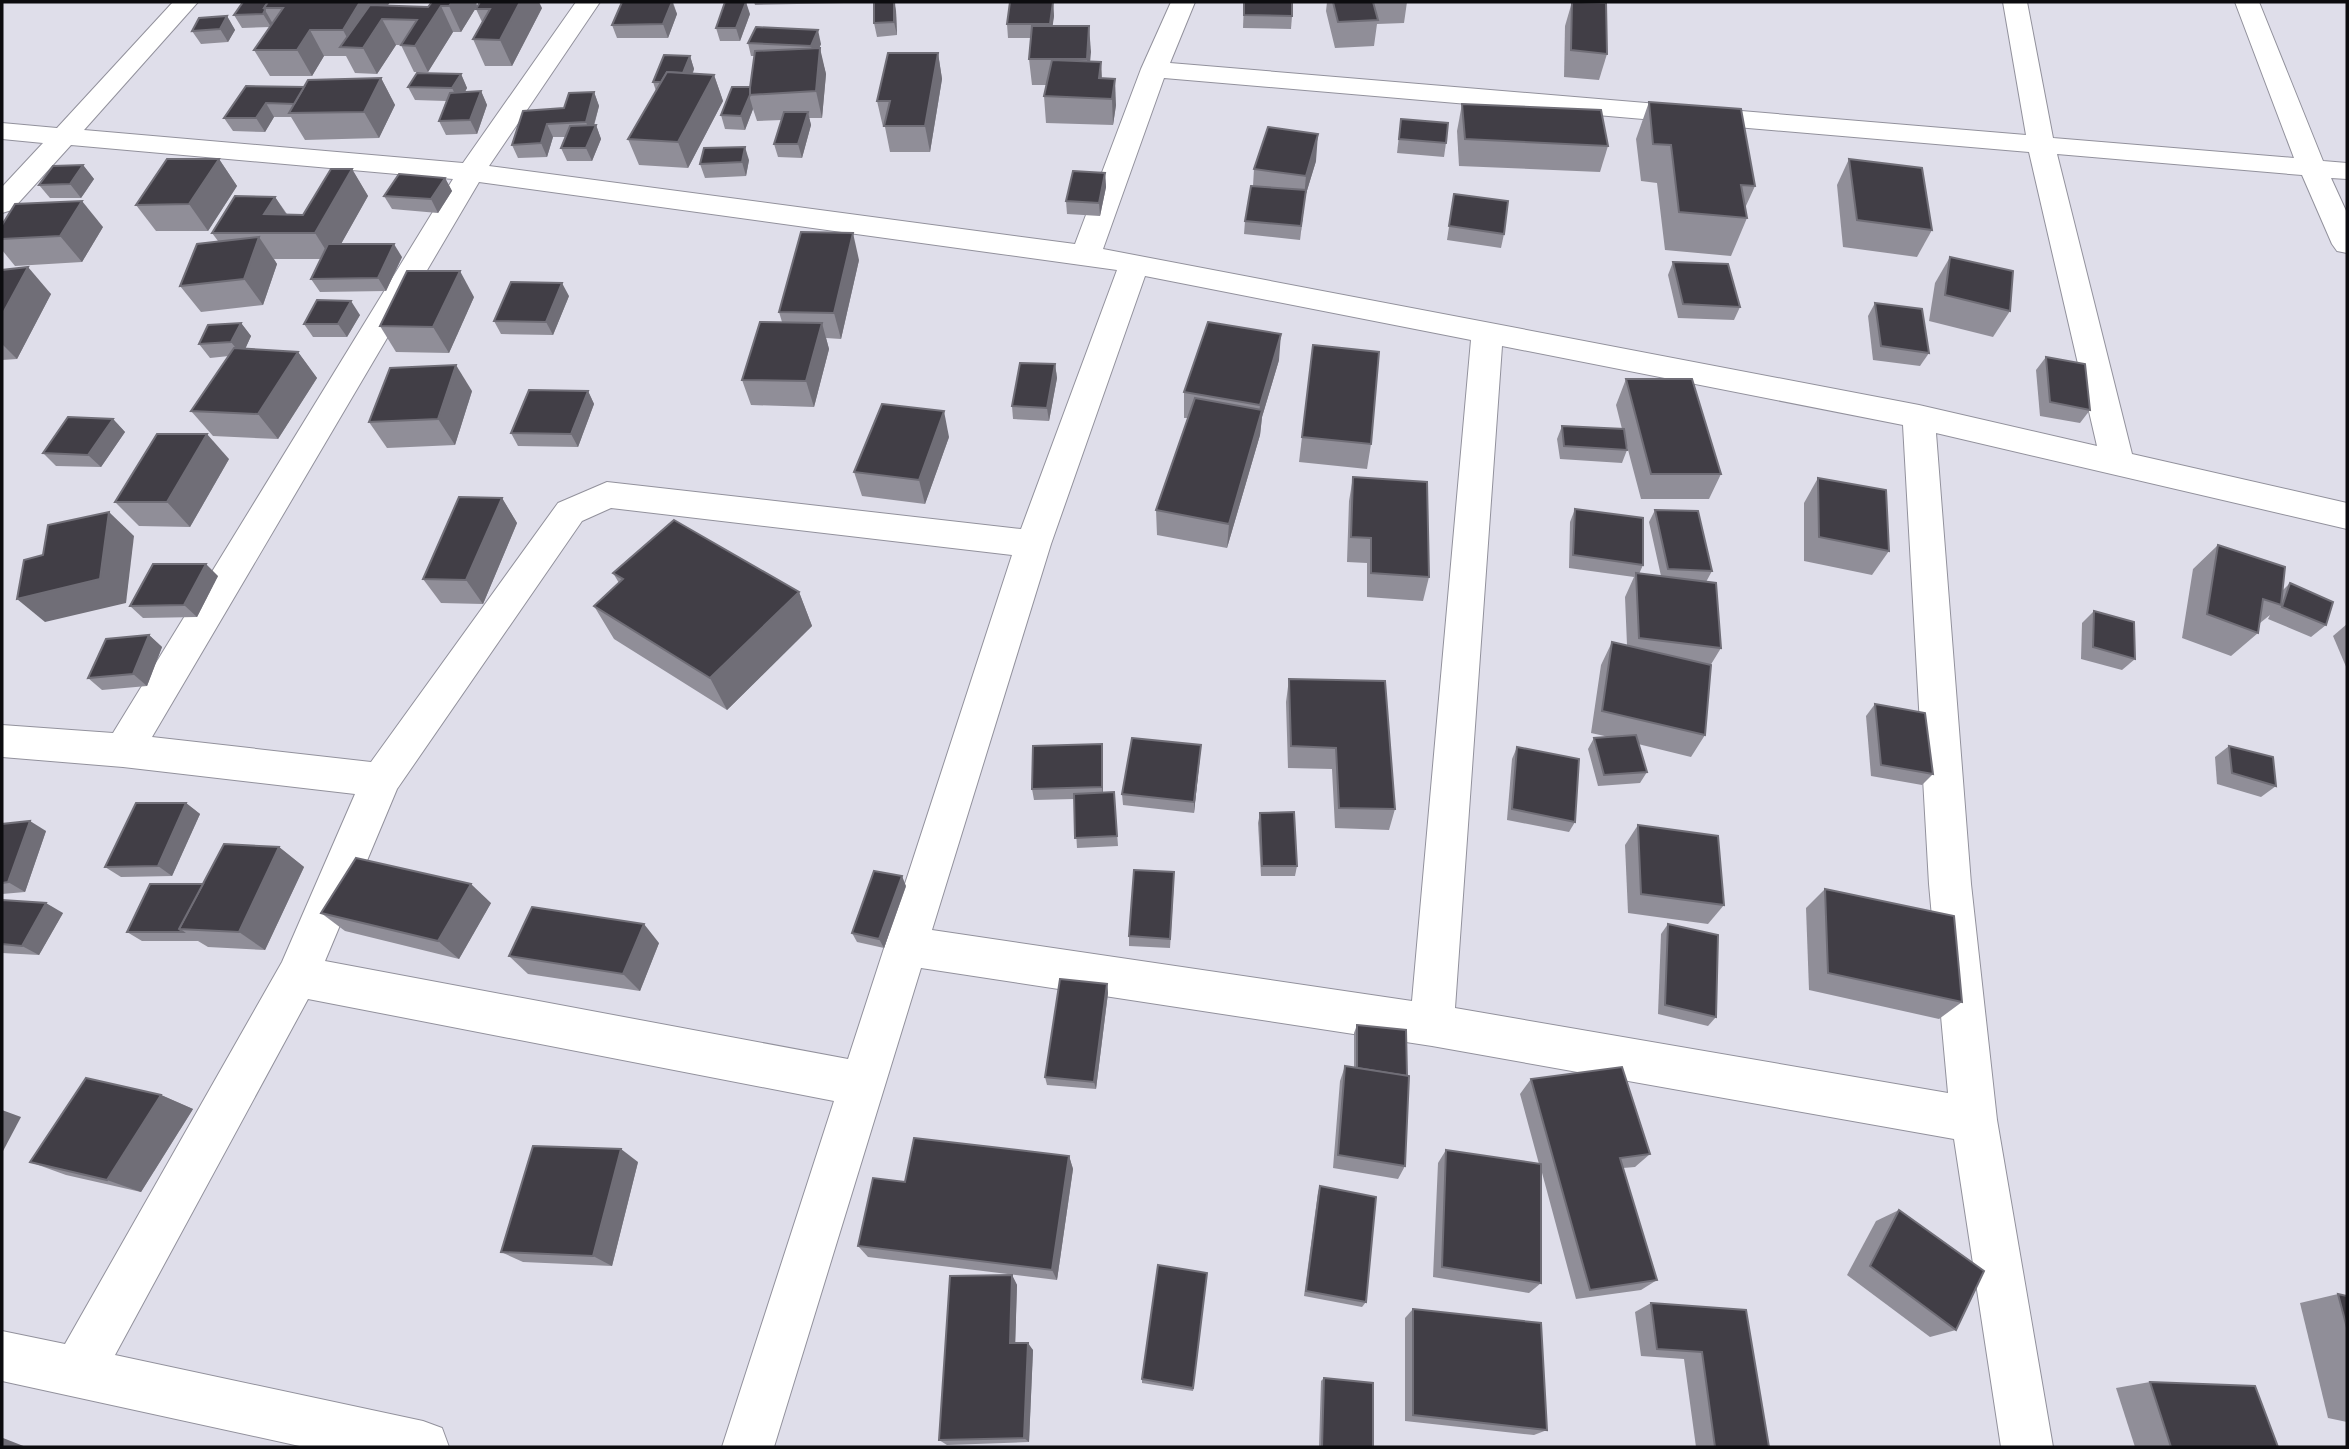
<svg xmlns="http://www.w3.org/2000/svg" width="2349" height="1449" viewBox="0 0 2349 1449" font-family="'PT Serif',serif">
	<rect width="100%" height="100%" fill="#dfdeea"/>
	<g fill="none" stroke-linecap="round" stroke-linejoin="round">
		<defs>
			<path id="minor" d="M173,2H198L84,130L463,163L576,2H600L489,166L1075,244L1141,69L1171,2H1195L1170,63L2026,135L2003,2H2027L2053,138L2294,158L2235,2H2259L2323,161L2347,163V179L2331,178L2347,213V253L2337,251L2332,244L2302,175L2057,154L2132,454L2347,503V529L1936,433L1971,884L1997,1120L2053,1447H2001L1954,1139L1432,1046L921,968L774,1447H722L834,1101L308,999L115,1355L423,1421L442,1428L449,1447H304L2,1381V1331L65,1344L282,962L355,794L123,767L2,757V725L113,733L453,179L71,145L12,210L2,213V187L43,143L2,139V123L57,128ZM1164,78L2029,152L2097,446L1919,405L1103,249ZM479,182L1117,270L1021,529L607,482L558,503L371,762L152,737ZM1145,276L1471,340L1412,1001L932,930L1051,544ZM1502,346L1903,425L1929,884L1948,1093L1455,1008ZM611,508L1012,555L848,1059L325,961L397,789L582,521Z"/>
		</defs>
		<use href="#minor" stroke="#92919c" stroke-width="2"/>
		<use href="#minor" fill="#fff" fill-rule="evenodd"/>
	</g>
	<g fill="#908e98">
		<polygon points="243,2 390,2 387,6 428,7 432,2 476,2 477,6 461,32 453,32 428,72 414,72 401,45 396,45 377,74 355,73 346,56 324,56 312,76 270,76 254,50 270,27 242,28 234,15"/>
		<polygon points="622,2 673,2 677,14 668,38 617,38 612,25"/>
		<polygon points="754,2 844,2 844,3 755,5"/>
		<polygon points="874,2 895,2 896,11 897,35 877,37 874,23"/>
		<polygon points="1053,2 1054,16 1052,26 1089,26 1090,62 1101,62 1102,78 1116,105 1113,125 1046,123 1044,96 1046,85 1032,85 1029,59 1031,38 1008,38 1007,24"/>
		<polygon points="1244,2 1292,16 1291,29 1243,28"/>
		<polygon points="1327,2 1407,2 1404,23 1377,24 1374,46 1335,48 1326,11"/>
		<polygon points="1572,2 1607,54 1599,80 1564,77 1565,26"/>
		<polygon points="542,8 512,66 485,66 473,39 482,22 476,9"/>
		<polygon points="750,14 740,41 720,41 716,28"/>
		<polygon points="227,16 235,30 228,42 201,44 192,31"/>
		<polygon points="748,43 821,44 819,48 826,74 822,118 809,118 811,125 802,158 778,157 774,144 782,120 757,121 753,109 745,130 725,129 721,115 750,87 754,56 751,56"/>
		<polygon points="938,53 942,79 930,152 890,152 885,127 883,127 877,101"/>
		<polygon points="690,56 694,69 693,73 714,75 723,101 688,168 639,165 628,139 656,91 653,82"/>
		<polygon points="461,74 467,88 465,92 481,91 487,105 477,134 446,135 439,121 446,101 415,100 408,87"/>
		<polygon points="381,78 395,105 379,138 305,140 291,117 274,117 265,132 233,131 224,118 304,87"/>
		<polygon points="594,92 599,106 594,126 596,125 601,139 592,161 567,161 561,148 566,137 553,137 547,157 518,158 512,145 564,108"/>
		<polygon points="1649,102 1755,186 1745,208 1747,218 1731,256 1665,250 1657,183 1641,181 1636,139"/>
		<polygon points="1462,104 1608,146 1600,172 1459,166 1457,131"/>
		<polygon points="1401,119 1446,143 1444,157 1397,153"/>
		<polygon points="219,159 237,186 208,231 156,231 136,205"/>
		<polygon points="1849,159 1932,230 1917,257 1843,247 1837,185"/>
		<polygon points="749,160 746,176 705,178 700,164"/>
		<polygon points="1316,161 1305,197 1300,240 1244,234 1245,221 1253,186 1254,169"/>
		<polygon points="83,165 94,179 81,198 50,198 39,185"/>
		<polygon points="352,169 368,196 341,244 402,257 386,291 320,292 311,279 321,259 274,259 277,264 263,305 201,312 180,286 218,241 212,233 275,197 287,214 303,215"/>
		<polygon points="1105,173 1106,187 1100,216 1067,214 1066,201"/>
		<polygon points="445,178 452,191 438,213 392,209 384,196"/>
		<polygon points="1454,194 1504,234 1501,248 1447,240"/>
		<polygon points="2,225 103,227 82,262 15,266 2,250"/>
		<polygon points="1950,257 2010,311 1993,337 1929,321 1935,283"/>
		<polygon points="859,260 841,339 826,338 829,349 814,407 751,405 742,380 782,322 779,312"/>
		<polygon points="1673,262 1740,307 1734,320 1678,318 1668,275"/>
		<polygon points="2,270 51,294 17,359 2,360"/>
		<polygon points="569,296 553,335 501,334 494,321"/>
		<polygon points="474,297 449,353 396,352 380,326"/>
		<polygon points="1875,303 1929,353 1920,366 1873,360 1868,316"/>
		<polygon points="360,315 347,337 313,337 304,324"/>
		<polygon points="241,323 251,336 245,349 298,352 317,378 278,439 213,436 191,411 229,356 210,358 199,344"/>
		<polygon points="1313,345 1371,444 1367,469 1299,462"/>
		<polygon points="2046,357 2090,410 2080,423 2040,416 2036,370"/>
		<polygon points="1279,360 1262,417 1260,435 1227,548 1157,535 1156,510 1188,418 1184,418 1184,392"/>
		<polygon points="1055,364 1057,378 1049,421 1013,419 1012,406"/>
		<polygon points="1626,379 1721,474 1709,499 1641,499 1627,446 1627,450 1622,463 1560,459 1557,439 1562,426 1622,429 1616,405"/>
		<polygon points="472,391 455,445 387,448 369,422"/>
		<polygon points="588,391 594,404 578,447 518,446 511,433"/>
		<polygon points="113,419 125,432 101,467 56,466 43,453"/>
		<polygon points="949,437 925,504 862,496 854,472"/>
		<polygon points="229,459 190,527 139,526 115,502"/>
		<polygon points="1353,477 1429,577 1423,601 1367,597 1367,563 1347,562 1349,501"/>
		<polygon points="1818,478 1889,551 1872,575 1804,561 1804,503"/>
		<polygon points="502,498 517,523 483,604 441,603 423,579"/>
		<polygon points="1575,509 1643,565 1639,574 1661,576 1649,522 1655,510 1712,571 1706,582 1721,648 1710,666 1705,735 1691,757 1638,744 1647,772 1640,783 1598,786 1588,749 1594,738 1609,737 1591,733 1601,665 1612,642 1627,645 1625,597 1634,577 1569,568 1570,522"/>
		<polygon points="2218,545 2283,590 2290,583 2326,625 2311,637 2268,619 2270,615 2260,623 2258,633 2231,656 2182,638 2193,569"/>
		<polygon points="613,573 799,592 812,626 727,710 614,639 594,606 619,583"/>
		<polygon points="218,576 197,617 143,618 130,606"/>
		<polygon points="2094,611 2135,659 2122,670 2081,659 2082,623"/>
		<polygon points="2347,624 2347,669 2333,636"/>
		<polygon points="149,635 162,647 147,686 102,690 88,678"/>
		<polygon points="1289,679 1395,809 1389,830 1335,828 1332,769 1288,768 1286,702"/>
		<polygon points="1875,704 1933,774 1922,785 1871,776 1866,716"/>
		<polygon points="1201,745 1194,813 1123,805 1122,794"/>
		<polygon points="2229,746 2276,786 2261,797 2217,784 2215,757"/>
		<polygon points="1517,747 1575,822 1569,832 1507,820 1512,759"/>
		<polygon points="1103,755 1103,793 1114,792 1118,846 1077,848 1074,799 1034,800 1032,789"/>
		<polygon points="186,803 200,814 172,876 121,877 105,867"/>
		<polygon points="1260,813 1297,866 1295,876 1261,876 1258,823"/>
		<polygon points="2,824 46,831 25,892 2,894"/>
		<polygon points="1638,825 1724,905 1708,924 1628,913 1625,845"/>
		<polygon points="279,847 304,867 265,950 208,947 198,941 142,941 127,932 203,884"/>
		<polygon points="1174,882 1170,948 1129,946 1129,936"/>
		<polygon points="906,886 884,948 857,942 852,933"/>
		<polygon points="1825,889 1962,1002 1939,1019 1809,990 1806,908"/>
		<polygon points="2,900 63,913 39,955 2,953"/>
		<polygon points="491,903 459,959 345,931 321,913"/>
		<polygon points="1668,924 1716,1017 1708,1026 1658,1014 1661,934"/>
		<polygon points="659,943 640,991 528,974 509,956"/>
		<polygon points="1107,984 1108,993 1096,1089 1047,1085 1045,1077"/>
		<polygon points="1357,1025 1405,1166 1398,1179 1333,1168 1340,1081 1345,1066 1354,1068 1354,1033"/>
		<polygon points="1531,1079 1650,1154 1635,1167 1623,1168 1657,1280 1641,1290 1576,1299 1541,1169 1541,1283 1529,1293 1433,1277 1438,1163 1446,1150 1539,1164 1520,1094"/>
		<polygon points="161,1095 193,1109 141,1192 66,1175 30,1162"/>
		<polygon points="1069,1156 1073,1169 1057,1280 868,1257 858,1246 905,1182"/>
		<polygon points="638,1162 612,1266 523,1262 501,1252"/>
		<polygon points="1320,1186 1366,1302 1362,1307 1304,1296 1318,1192"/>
		<polygon points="1899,1210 1956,1330 1930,1337 1847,1275 1876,1221"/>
		<polygon points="1207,1273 1193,1391 1142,1383 1142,1379"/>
		<polygon points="1012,1275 1017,1285 1015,1343 1033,1350 1029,1442 947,1445 939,1440"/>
		<polygon points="2338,1294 2347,1296 2347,1422 2328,1418 2300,1303"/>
		<polygon points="1651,1303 1746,1310 1769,1447 1696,1447 1684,1359 1641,1356 1635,1312"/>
		<polygon points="1413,1309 1547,1430 1534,1435 1405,1421 1405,1318"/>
		<polygon points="1324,1378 1373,1447 1319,1447 1321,1381"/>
		<polygon points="2150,1382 2278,1447 2135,1447 2116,1388"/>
	</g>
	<g fill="#706e77">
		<polygon points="360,2 390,2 362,47 352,47 343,30"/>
		<polygon points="452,2 476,2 477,6 461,32 449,6"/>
		<polygon points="520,2 539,2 542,8 512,66 500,40"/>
		<polygon points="672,2 677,14 668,38 663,24"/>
		<polygon points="746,2 750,14 740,41 736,28"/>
		<polygon points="894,2 896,11 897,35 894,22"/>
		<polygon points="1053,2 1054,16 1051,38 1050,24"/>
		<polygon points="441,6 453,32 428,72 415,46"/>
		<polygon points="265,10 273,24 271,27 263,14"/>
		<polygon points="227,16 235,30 228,42 220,29"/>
		<polygon points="382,19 396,45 377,74 363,48"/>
		<polygon points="1089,26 1091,52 1088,85 1087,59"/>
		<polygon points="310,30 324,56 312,76 297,50"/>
		<polygon points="818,30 821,44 814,60 811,46"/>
		<polygon points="820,48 826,74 822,118 816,91"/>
		<polygon points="938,53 942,79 930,152 925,126"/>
		<polygon points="690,56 694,69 683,96 679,82"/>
		<polygon points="1101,62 1102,88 1099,78"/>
		<polygon points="461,74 467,88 459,102 452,88"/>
		<polygon points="714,75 723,101 688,168 678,142"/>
		<polygon points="381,78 395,105 379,138 364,112"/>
		<polygon points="1115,79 1116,105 1113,125 1112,99"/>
		<polygon points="481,91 487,105 477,134 470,120"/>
		<polygon points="594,92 599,106 591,135 586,122"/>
		<polygon points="749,95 753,109 745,130 741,116"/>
		<polygon points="266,103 274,117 265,132 256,118"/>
		<polygon points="808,112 811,125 802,158 798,144"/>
		<polygon points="547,124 553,137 547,157 541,143"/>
		<polygon points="596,125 601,139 592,161 586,148"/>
		<polygon points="1318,134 1316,161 1305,197 1300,240 1306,176"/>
		<polygon points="745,147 749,160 746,176 742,162"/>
		<polygon points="219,159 237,186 208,231 189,204"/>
		<polygon points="83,165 94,179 81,198 70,184"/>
		<polygon points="352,169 368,196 332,260 315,233"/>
		<polygon points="1105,173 1106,187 1100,216 1099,203"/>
		<polygon points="445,178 452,191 438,213 431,199"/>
		<polygon points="275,197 292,223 264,214"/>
		<polygon points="82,201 103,227 82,262 60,236"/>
		<polygon points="853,233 859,260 841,339 834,313"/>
		<polygon points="259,237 277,264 263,305 244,279"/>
		<polygon points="394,244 402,257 386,291 378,278"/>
		<polygon points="28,267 51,294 17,359 2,344 2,315"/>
		<polygon points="460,271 474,297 449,353 433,327"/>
		<polygon points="562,283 569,296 553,335 546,322"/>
		<polygon points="351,301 360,315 347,337 338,324"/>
		<polygon points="241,323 251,336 242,356 231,342"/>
		<polygon points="822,323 829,349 814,407 806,381"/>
		<polygon points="1281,334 1279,360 1262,417 1260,435 1227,548 1229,524 1258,423 1260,405"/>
		<polygon points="298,352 317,378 278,439 258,414"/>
		<polygon points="1055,364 1057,378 1049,421 1047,408"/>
		<polygon points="456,365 472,391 455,445 438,419"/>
		<polygon points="588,391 594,404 578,447 571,434"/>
		<polygon points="944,411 949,437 925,504 919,480"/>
		<polygon points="113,419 125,432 101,467 88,455"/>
		<polygon points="207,434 229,459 190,527 167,502"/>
		<polygon points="502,498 517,523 483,604 466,580"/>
		<polygon points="109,512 134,536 126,603 45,622 17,599"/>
		<polygon points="206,564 218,576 197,617 184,605"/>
		<polygon points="799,592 812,626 727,710 710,678"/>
		<polygon points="149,635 162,647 147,686 133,674"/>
		<polygon points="1102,744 1103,755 1103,798 1102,787"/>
		<polygon points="1201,745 1200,756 1194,813 1194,802"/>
		<polygon points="186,803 200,814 172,876 158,866"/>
		<polygon points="30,821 46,831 25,892 8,882"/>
		<polygon points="279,847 304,867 265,950 239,932"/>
		<polygon points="902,876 906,886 884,948 879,939"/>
		<polygon points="471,884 491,903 459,959 438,941"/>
		<polygon points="46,903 63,913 39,955 22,946"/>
		<polygon points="644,924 659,943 640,991 623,974"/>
		<polygon points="1107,984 1108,993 1096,1089 1094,1082"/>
		<polygon points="161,1095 193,1109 141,1192 107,1180"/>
		<polygon points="2,1110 21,1117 2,1153"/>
		<polygon points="621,1149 638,1162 612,1266 593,1256"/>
		<polygon points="1069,1156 1073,1169 1057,1280 1052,1270"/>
		<polygon points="1012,1275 1017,1285 1015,1351 1010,1343"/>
		<polygon points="1028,1343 1033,1350 1029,1442 1024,1438"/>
		<polygon points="2,1437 3,1438 26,1447 2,1447"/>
	</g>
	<g fill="#413e46" stroke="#706e77" stroke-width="2">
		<polygon points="243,2 268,2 264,8 265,10 263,14 234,15"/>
		<polygon points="268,2 360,2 343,30 310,30 297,50 254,50 283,8 264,8"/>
		<polygon points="432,2 452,2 449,6 441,6 415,46 401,45 417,20 382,19 363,48 340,47 370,5 428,7"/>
		<polygon points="480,2 520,2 500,40 473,39 490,9 476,9"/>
		<polygon points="622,2 672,2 663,24 612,25"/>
		<polygon points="725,2 746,2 736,28 716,28"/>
		<polygon points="874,2 894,2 894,22 874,23"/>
		<polygon points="1010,2 1053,2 1050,24 1007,24"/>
		<polygon points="1244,2 1292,2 1292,16 1244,15"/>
		<polygon points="1333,2 1373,2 1378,20 1338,22"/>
		<polygon points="1572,2 1606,3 1607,54 1571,50"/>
		<polygon points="227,16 220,29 192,31 199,18"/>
		<polygon points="1032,26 1089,26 1087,59 1029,59"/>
		<polygon points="756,27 818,30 811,46 748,43"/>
		<polygon points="820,48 816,91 749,95 755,51"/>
		<polygon points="888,53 938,53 925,126 884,126 890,101 877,101"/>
		<polygon points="664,55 690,56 683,73 667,72 661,82 653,82"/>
		<polygon points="1052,60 1101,62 1099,78 1115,79 1112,99 1044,96"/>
		<polygon points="667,72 714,75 678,142 628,139"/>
		<polygon points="417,73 461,74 452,88 408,87"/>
		<polygon points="381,78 364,112 289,113 308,80"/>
		<polygon points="246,86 304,87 294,104 266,103 256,118 224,118"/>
		<polygon points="732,87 750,87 750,95 741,116 721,115"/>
		<polygon points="481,91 470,120 439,121 450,93"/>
		<polygon points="594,92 586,122 547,124 541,143 512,145 523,111 564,108 569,93"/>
		<polygon points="1649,102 1741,109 1755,186 1741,185 1747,218 1679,212 1671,145 1653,144"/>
		<polygon points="1462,104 1601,110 1608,146 1465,139"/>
		<polygon points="784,112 808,112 798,144 774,144"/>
		<polygon points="1401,119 1448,123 1446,143 1399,139"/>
		<polygon points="596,125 586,148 561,148 570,126"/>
		<polygon points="1268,127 1318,134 1306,176 1254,169"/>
		<polygon points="745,147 742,162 700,164 704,148"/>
		<polygon points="167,159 219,159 189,204 136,205"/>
		<polygon points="1849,159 1922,168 1932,230 1857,220"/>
		<polygon points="83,165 70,184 39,185 53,166"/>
		<polygon points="331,169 352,169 315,233 212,233 235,196 275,197 264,214 303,215"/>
		<polygon points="1073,171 1105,173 1099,203 1066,201"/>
		<polygon points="399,174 445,178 431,199 384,196"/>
		<polygon points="1251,186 1306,190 1301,226 1245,221"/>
		<polygon points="1454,194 1508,201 1504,234 1449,226"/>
		<polygon points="82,201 60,236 2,239 2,225 15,204"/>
		<polygon points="801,232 853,233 834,313 779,312"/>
		<polygon points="259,237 244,279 180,286 197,244"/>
		<polygon points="328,244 394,244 378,278 311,279"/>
		<polygon points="1950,257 2013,271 2010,311 1945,295"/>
		<polygon points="1673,262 1728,264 1740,307 1683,304"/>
		<polygon points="28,267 2,315 2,270"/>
		<polygon points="407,271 460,271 433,327 380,326"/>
		<polygon points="511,282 562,283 546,322 494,321"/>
		<polygon points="317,300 351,301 338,324 304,324"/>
		<polygon points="1875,303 1922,309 1929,353 1881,346"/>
		<polygon points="760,322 822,323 806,381 742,380"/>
		<polygon points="1208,322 1281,334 1260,405 1184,392"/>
		<polygon points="241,323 231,342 199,344 208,325"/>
		<polygon points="1313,345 1379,352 1371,444 1302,437"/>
		<polygon points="234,348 298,352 258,414 191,411"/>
		<polygon points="2046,357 2085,364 2090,410 2050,402"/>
		<polygon points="1020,363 1055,364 1047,408 1012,406"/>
		<polygon points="456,365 438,419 369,422 390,368"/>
		<polygon points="1626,379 1692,379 1721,474 1651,474"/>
		<polygon points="529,390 588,391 571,434 511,433"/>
		<polygon points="1195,398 1262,410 1229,524 1156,510"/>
		<polygon points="882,404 944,411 919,480 854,472"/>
		<polygon points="68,417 113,419 88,455 43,453"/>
		<polygon points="1562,426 1624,429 1627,450 1564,446"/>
		<polygon points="157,434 207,434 167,502 115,502"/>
		<polygon points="1353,477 1427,482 1429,577 1371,573 1371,538 1351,537"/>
		<polygon points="1818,478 1886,490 1889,551 1819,537"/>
		<polygon points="459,497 502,498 466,580 423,579"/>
		<polygon points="1575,509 1643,518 1643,565 1573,555"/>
		<polygon points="1655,510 1698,511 1712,571 1668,569"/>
		<polygon points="109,512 100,579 17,599 24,560 43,555 48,525"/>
		<polygon points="674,520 799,592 710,678 594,606 623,579 613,573"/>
		<polygon points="2218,545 2285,567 2281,605 2263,599 2258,633 2207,614"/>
		<polygon points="153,564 206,564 184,605 130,606"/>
		<polygon points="1636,573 1716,583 1721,648 1639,638"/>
		<polygon points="2290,583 2333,602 2326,625 2282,607"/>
		<polygon points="2094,611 2134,622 2135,659 2093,647"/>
		<polygon points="149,635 133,674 88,678 106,639"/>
		<polygon points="1612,642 1711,665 1705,735 1602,711"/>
		<polygon points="1289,679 1385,681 1395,809 1339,808 1336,748 1291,746"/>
		<polygon points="1875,704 1925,713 1933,774 1881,765"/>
		<polygon points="1636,735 1647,772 1604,775 1594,738"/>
		<polygon points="1132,738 1201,745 1194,802 1122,794"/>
		<polygon points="1102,744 1102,787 1032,789 1033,746"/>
		<polygon points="2229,746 2273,757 2276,786 2232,773"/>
		<polygon points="1517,747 1579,759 1575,822 1512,809"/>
		<polygon points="1114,792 1117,836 1075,838 1074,794"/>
		<polygon points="136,803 186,803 158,866 105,867"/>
		<polygon points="1294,812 1297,866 1262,866 1260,813"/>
		<polygon points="30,821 8,882 2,883 2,824"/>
		<polygon points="1638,825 1718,836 1724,905 1641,894"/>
		<polygon points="224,844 279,847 239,932 179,929"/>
		<polygon points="356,858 471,884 438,941 321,913"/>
		<polygon points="1134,870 1174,872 1170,939 1129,936"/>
		<polygon points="874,871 902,876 879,939 852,933"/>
		<polygon points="150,884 203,884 179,929 183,932 127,932"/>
		<polygon points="1825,889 1954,916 1962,1002 1828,973"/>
		<polygon points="2,900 46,903 22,946 2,944"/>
		<polygon points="532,907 644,924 623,974 509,956"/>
		<polygon points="1668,924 1718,935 1716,1017 1665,1005"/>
		<polygon points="1060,979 1107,984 1094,1082 1045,1077"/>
		<polygon points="1357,1025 1406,1030 1407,1076 1357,1068"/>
		<polygon points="1345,1066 1409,1076 1405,1166 1338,1155"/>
		<polygon points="1622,1067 1650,1154 1620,1158 1657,1280 1590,1290 1531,1079"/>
		<polygon points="86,1078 161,1095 107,1180 30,1162"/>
		<polygon points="914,1138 1069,1156 1052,1270 858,1246 873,1178 905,1182"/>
		<polygon points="533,1146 621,1149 593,1256 501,1252"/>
		<polygon points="1446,1150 1541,1164 1541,1283 1442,1267"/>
		<polygon points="1320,1186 1376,1197 1366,1302 1306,1291"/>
		<polygon points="1899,1210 1984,1271 1956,1330 1870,1266"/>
		<polygon points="1158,1265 1207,1273 1193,1388 1142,1379"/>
		<polygon points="1012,1275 1010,1343 1028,1343 1024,1438 939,1440 950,1276"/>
		<polygon points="2338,1294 2347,1296 2347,1328"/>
		<polygon points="1651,1303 1746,1310 1769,1447 1715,1447 1702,1352 1657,1349"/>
		<polygon points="1413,1309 1541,1323 1547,1430 1413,1415"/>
		<polygon points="1324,1378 1373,1383 1373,1447 1322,1447"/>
		<polygon points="2150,1382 2255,1386 2278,1447 2171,1447"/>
	</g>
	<rect width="2349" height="1449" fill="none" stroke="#0c0c0f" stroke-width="7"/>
</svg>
